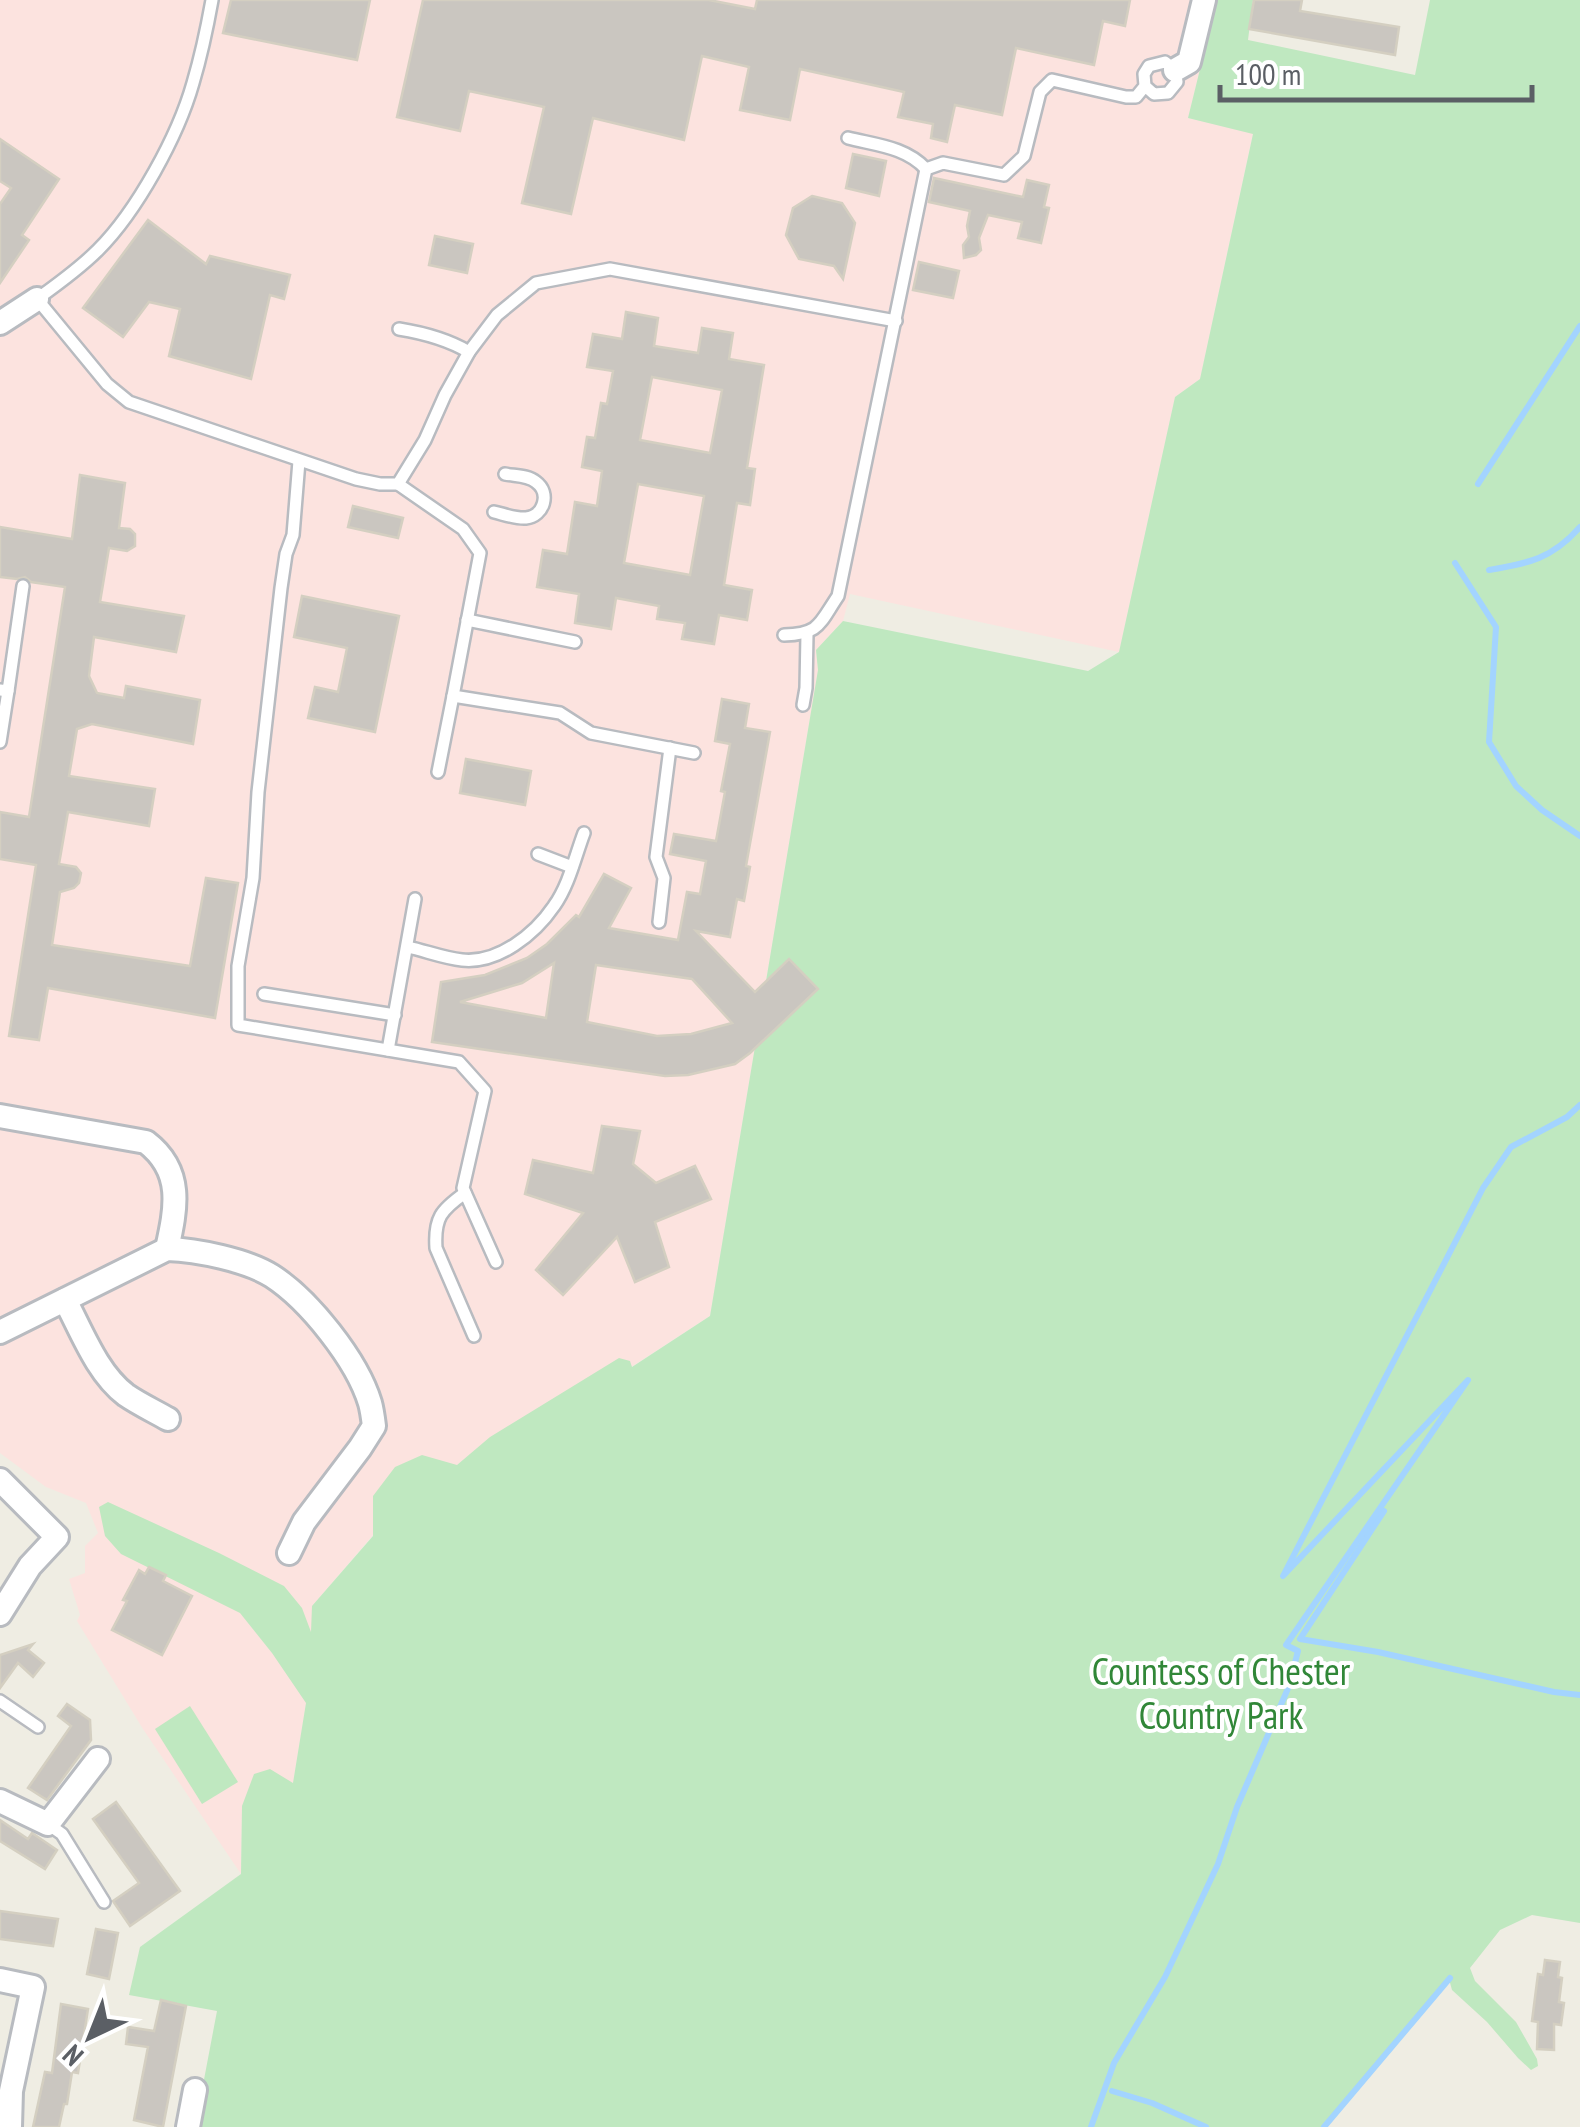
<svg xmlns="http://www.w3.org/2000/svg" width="1580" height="2127" viewBox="0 0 1580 2127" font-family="'PT Sans Narrow',sans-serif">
	<rect width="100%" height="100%" fill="#efede3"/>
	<polygon fill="#fce3df" points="0,0 1217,0 1188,118 1253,133 1200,379 1175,397 1119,652 850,594 843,621 816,650 818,670 710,1316 497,1454 490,1438 373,1535 313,1605 308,1692 293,1783 242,1806 241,1874 143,1729 77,1621 80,1615 69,1579 85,1573 85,1546 98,1533 86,1503 46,1487 0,1453"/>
	<g fill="#bfe8c0">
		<polygon points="1217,0 1253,0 1248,40 1415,75 1430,0 1580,0 1580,1923 1532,1915 1500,1930 1470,1968 1475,1981 1516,2022 1537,2059 1538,2066 1531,2070 1518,2058 1487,2022 1452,1990 1449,1979 1324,2127 195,2127 217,2011 129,1995 140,1947 241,1874 242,1806 254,1774 270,1769 293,1783 306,1703 272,1653 240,1613 121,1554 105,1536 99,1507 108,1502 219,1553 284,1586 302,1608 311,1632 312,1606 373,1536 373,1496 395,1467 422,1455 457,1465 490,1437 619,1358 630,1361 632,1367 710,1316 818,670 816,650 843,621 1088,671 1119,652 1175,397 1200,379 1253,134 1188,118"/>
		<polygon points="190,1706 238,1782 202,1804 155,1729"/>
	</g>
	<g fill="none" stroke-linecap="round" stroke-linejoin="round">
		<g stroke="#a3d4ff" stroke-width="6">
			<polyline points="1478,484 1580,326"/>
			<polyline points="1455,563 1496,627 1489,742 1516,786 1542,810 1580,836"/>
			<path d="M1489,570C1529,563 1552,559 1580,527"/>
			<polyline points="1384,1511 1300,1639 1378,1652 1554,1692 1580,1695"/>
			<polyline points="1112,2091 1152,2103 1206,2127"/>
			<polyline points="1091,2127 1114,2063 1165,1977 1218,1864 1237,1807 1289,1686 1298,1651 1286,1645 1468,1380 1283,1576 1483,1188 1511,1147 1567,1117 1580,1105"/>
			<polyline points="1324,2127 1450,1978"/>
		</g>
	</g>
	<g fill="#cac6c0" stroke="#d4cfc1" stroke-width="2.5" fill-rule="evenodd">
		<polygon points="231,0 370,0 357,60 223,33"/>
		<polygon points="423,0 709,0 755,9 757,0 1130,0 1125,26 1103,21 1094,65 1016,48 1002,115 955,105 947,142 931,138 933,124 898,117 904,92 800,69 790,120 740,110 749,67 702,56 684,140 593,118 571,214 522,203 544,107 469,91 460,131 397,117"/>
		<polygon points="1254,0 1302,0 1300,11 1399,27 1395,55 1249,29"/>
		<polygon points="0,139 59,179 22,235 29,240 0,283 0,204 11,188 0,181"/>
		<polygon points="853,154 886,161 879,196 846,188"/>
		<polygon points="934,178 1023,197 1027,180 1049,185 1044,207 1049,208 1041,243 1018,238 1022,222 988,215 979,238 981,250 976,255 964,258 963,245 969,237 967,226 970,211 929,202"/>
		<polygon points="812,196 842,203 855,223 843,279 834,266 799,259 786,235 793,208"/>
		<polygon points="148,220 206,264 210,256 290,275 284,299 270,295 251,379 169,356 180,309 149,302 123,337 83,308"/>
		<polygon points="435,236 473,244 467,273 429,265"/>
		<polygon points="919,262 959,271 953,298 913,290"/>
		<path d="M626,312L658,318L654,346L698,353L702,328L733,333L729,359L764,365L747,468L755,469L750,505L737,503L724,585L752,590L747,620L719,615L714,644L682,639L685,623L657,619L659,606L616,598L611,629L575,623L579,594L537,587L543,550L567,554L575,502L597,506L602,471L582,467L587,437L595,438L601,403L607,404L613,371L587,367L593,334L622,339ZM652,377L722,390L710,453L640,440ZM638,484L704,496L690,575L624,563Z"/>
		<polygon points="80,475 125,483 119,528 130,529 135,534 135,546 127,551 109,548 100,602 184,616 176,652 94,637 89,676 97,693 124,698 126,686 200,700 193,744 92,724 77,729 69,776 155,789 149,826 68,812 59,864 76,867 81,873 79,883 74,888 60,892 52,945 190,966 206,878 238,883 215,1018 48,988 39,1040 9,1036 36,865 0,859 0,812 29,817 65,587 31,582 25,577 17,579 0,577 0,527 72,539"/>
		<polygon points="353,506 403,518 398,538 348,527"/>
		<polygon points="302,596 399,616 375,732 308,718 315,687 338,692 347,648 294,637"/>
		<path d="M722,699L749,704L745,728L770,732L746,866L750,867L744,901L737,899L730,937L696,931L755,992L789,959L818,989L750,1053L735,1064L688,1075L665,1076L432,1042L441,982L485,975L527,958L547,944L576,915L579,917L604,874L631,888L609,928L678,940L687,892L700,894L706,861L670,854L674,834L716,841L725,792L721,791L730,744L715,741ZM554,963L546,1018L460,1002L522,983ZM596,965L692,979L732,1023L691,1034L657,1036L587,1022Z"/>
		<polygon points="466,759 531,771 525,805 460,793"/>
		<polygon points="602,1126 640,1131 633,1164 656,1183 695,1166 711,1199 655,1222 669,1267 635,1282 617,1237 563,1295 536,1270 583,1213 525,1194 533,1160 593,1173"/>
		<polygon points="149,1567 166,1575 163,1581 192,1596 162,1655 112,1630 127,1601 123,1600 139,1570 145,1574"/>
		<polygon points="33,1644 28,1650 44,1663 33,1677 18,1663 0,1688 0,1655"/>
		<polygon points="67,1704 90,1720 91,1740 47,1800 28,1788 71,1726 58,1716"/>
		<polygon points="116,1802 180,1891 130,1926 113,1901 139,1883 93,1819"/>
		<polygon points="0,1820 28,1839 32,1833 57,1850 45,1869 0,1841"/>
		<polygon points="0,1911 58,1919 53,1946 0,1939"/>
		<polygon points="96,1929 118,1933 109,1979 87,1974"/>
		<polygon points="1545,1960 1560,1962 1558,1977 1562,1978 1559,2002 1564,2003 1561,2025 1554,2024 1554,2050 1537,2049 1538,2022 1532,2021 1538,1974 1543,1975"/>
		<polygon points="161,2000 186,2006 163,2127 134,2120 148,2047 126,2044 128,2027 154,2031"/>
		<polygon points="61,2004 88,2009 78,2073 72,2072 67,2104 64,2104 59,2127 33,2127 45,2072 52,2073"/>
	</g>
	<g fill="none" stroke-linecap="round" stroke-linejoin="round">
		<defs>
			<g id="lane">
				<path d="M212,0C207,28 201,56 193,83C178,136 137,211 98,250C80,268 58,284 37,299L107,384L129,402L356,479L380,484H398L425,440L445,395L469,352L497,315L536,283L610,269L896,321"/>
				<path d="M848,138C876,145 906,147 926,169"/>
				<path d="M399,329C424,333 447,339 469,352"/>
				<polyline points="299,461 293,535 286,554 281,588 258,792 253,878 238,966 238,1025 459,1062 485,1091 463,1188 496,1262"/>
				<polyline points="398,484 463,529 480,553 453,696 560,713 591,733 694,753"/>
				<path d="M494,512C503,514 516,519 526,518C544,516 551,493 536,482C528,475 515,476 505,474"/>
				<polyline points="467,620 575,642"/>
				<path d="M784,635C820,634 819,624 838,596L926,169L943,163L1004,175L1024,156L1040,92L1052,80L1126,97H1136L1145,86L1144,74L1149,66L1165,62L1175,70L1177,82L1168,93L1154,94L1145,86"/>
				<polyline points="0,690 8,691 23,586"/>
				<polyline points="803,705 806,688 807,634"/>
				<polyline points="0,742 8,691"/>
				<polyline points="438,772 453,696"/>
				<polyline points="538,854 572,867"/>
				<polyline points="659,922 664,878 656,857 670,748"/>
				<path d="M408,947C426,951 444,958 462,960C498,964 535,934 554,906C569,885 575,857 584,833"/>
				<polyline points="264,994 395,1015"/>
				<polyline points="388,1050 415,899"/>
				<path d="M465,1193C441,1210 434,1218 436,1248L474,1336"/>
				<polyline points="0,1701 38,1727"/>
				<polyline points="48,1824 62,1834 104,1902"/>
			</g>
			<g id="street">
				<polyline points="1175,70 1189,62 1204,0"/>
				<polyline points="0,323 37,299"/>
				<path d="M0,1116L146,1142C184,1171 176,1208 167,1249"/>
				<path d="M65,1300C82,1332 97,1373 126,1395C139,1404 154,1411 168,1419"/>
				<path d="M0,1332L167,1249C197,1250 247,1260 272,1276C309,1300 357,1360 370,1403C372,1410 373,1418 374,1426L360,1448L304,1522L289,1553"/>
				<polyline points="0,1480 57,1537 30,1566 0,1614"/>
				<polyline points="0,1801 48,1824 98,1759"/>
				<polyline points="0,1980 33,1987 11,2091 10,2127"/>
				<polyline points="188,2127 195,2090"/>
			</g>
		</defs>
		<use href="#lane" stroke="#b8bbc0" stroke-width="16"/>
		<use href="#street" stroke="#b8bbc0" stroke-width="28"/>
		<use href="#lane" stroke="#fff" stroke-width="11"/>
		<use href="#street" stroke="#fff" stroke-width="22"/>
	</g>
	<g text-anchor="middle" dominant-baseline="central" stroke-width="8" stroke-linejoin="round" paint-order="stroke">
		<g font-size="38" fill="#318738" stroke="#fff">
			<text x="1221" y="1670">Countess of Chester<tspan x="1221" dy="44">Country Park</tspan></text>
		</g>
	</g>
	<g transform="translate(90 2037) rotate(223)" stroke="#ffffff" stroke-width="8" paint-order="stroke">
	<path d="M0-8L18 38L0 25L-18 38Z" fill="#5b5f65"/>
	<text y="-15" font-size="28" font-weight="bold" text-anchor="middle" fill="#5b5f65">N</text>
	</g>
	<path d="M1220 85v15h312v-15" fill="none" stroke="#5b5f65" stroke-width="5"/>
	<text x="1235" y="85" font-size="30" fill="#5b5f65" stroke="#ffffff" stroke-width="8" paint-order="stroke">100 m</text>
</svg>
